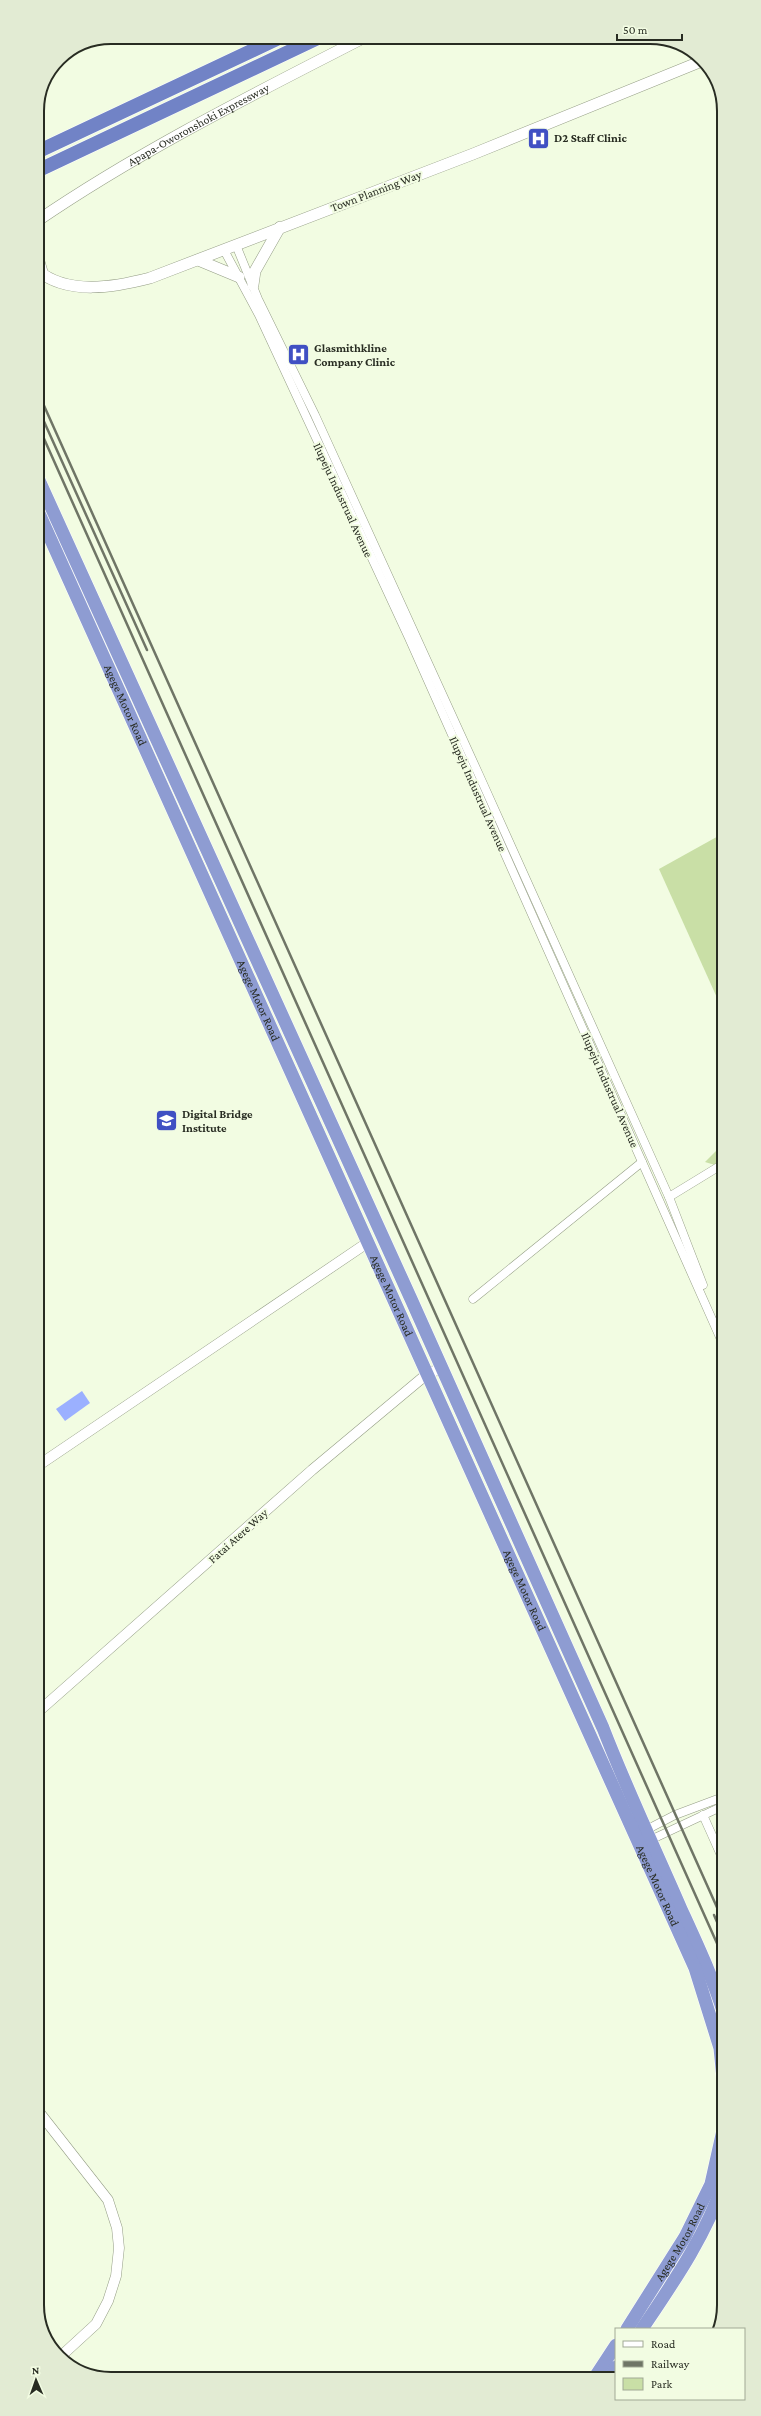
<svg xmlns="http://www.w3.org/2000/svg" width="761" height="2416" viewBox="0 0 761 2416" font-family="'Crimson Pro',serif">
	<rect width="100%" height="100%" fill="#f2fce2"/>
	<g fill="#c9dfa6">
		<polygon points="722,834 723,1011 659,869"/>
		<polygon points="723,1144 723,1158 715,1165 705,1162"/>
	</g>
	<polygon fill="#9bb0ff" points="82,1391 90,1403 65,1421 56,1409"/>
	<g fill="none" stroke-linecap="round" stroke-linejoin="round">
		<defs>
			<g id="minor">
				<polyline points="236,245 258,299 315,415 480,777 669,1197 703,1285"/>
				<polyline points="224,250 259,315 409,638 723,1344"/>
				<polyline points="669,1197 723,1164"/>
				<polyline points="473,1299 642,1162"/>
				<polyline points="703,1815 724,1862"/>
				<polyline points="644,1831 675,1815 723,1797"/>
				<polyline points="646,1842 723,1806"/>
			</g>
			<g id="tertiary">
				<polyline points="39,1465 367,1243"/>
				<polyline points="39,1711 312,1470 427,1374 442,1368"/>
				<polyline points="39,2112 108,2200 117,2228 119,2248 116,2276 108,2301 96,2324 60,2357"/>
			</g>
			<g id="secondary">
				<path id="s1" d="M37,221C141,150 254,94 365,37"/>
				<polyline points="37,255 43,275"/>
				<polyline points="198,260 239,277"/>
				<path d="M37,270C68,296 115,287 150,278L473,154L702,61"/>
				<polyline points="253,285 255,271 280,227"/>
			</g>
			<g id="trunk">
				<path d="M37,476L411,1299L603,1728C627,1790 655,1849 681,1909C697,1944 713,1978 724,2014"/>
				<path id="s2" d="M37,509L695,1968L720,2048L724,2088"/>
				<path id="s3" d="M627,2329L685,2237L711,2184L724,2126"/>
				<path d="M642,2329C673,2283 707,2234 724,2181"/>
				<polyline points="595,2377 616,2345"/>
				<polyline points="610,2377 616,2367"/>
			</g>
			<g id="motorway">
				<polyline points="37,152 281,37"/>
				<polyline points="37,171 320,37"/>
			</g>
		</defs>
		<use href="#minor" stroke="#949d85" stroke-width="9"/>
		<use href="#tertiary" stroke="#949d85" stroke-width="11"/>
		<use href="#secondary" stroke="#949d85" stroke-width="12"/>
		<use href="#trunk" stroke="#fff" stroke-width="14"/>
		<use href="#motorway" stroke="#fff" stroke-width="15"/>
		<use href="#minor" stroke="#fff" stroke-width="8"/>
		<use href="#tertiary" stroke="#fff" stroke-width="10"/>
		<use href="#secondary" stroke="#fff" stroke-width="11"/>
		<use href="#trunk" stroke="#8e9cd2" stroke-width="13"/>
		<use href="#motorway" stroke="#7183c6" stroke-width="14"/>
		<g stroke="#6f7566" stroke-width="2.5">
			<polyline points="37,390 724,1923"/>
			<polyline points="37,406 147,650"/>
			<polyline points="37,423 724,1959"/>
			<polyline points="714,1915 724,1938"/>
		</g>
	</g>
	<defs>
		<symbol id="hospital-square" viewBox="-11 -11 22 22"><rect x="-9" y="-9" width="18" height="18" rx="4" fill="#4050c3" stroke="#f2fce2"/><path d="M-5-5h3v3.5h4V-5h3V5h-3V1.5h-4V5h-3Z" fill="#fff"/></symbol>
		<symbol id="university-square" viewBox="-11 -11 22 22"><rect x="-9" y="-9" width="18" height="18" rx="4" fill="#4050c3" stroke="#f2fce2"/><path d="M0-5L7-2L0 1L-7-2ZM-4 1L0 2.5L4 1V4Q0 6-4 4Z" fill="#fff"/></symbol>
	</defs>
	<g fill-rule="evenodd">
		<use href="#hospital-square" x="526" y="126" width="25" height="25"/>
		<use href="#hospital-square" x="286" y="342" width="25" height="25"/>
		<use href="#university-square" x="154" y="1108" width="25" height="25"/>
	</g>
	<g text-anchor="middle" dominant-baseline="central" stroke-width="4" stroke-linejoin="round" paint-order="stroke">
		<g font-size="12" fill="#282c22" stroke="#f2fce2">
			<text stroke="none"><textPath href="#s1" startOffset="188">Apapa-Oworonshoki Expressway</textPath></text>
			<text transform="translate(376 191) rotate(-21)">Town Planning Way</text>
			<text transform="translate(343 500) rotate(65)">Ilupeju Industrual Avenue</text>
			<text stroke="none"><textPath href="#s2" startOffset="215">Agege Motor Road</textPath></text>
			<text transform="translate(478 794) rotate(66)">Ilupeju Industrual Avenue</text>
			<text stroke="none"><textPath href="#s2" startOffset="539">Agege Motor Road</textPath></text>
			<text transform="translate(610 1090) rotate(66)">Ilupeju Industrual Avenue</text>
			<text stroke="none"><textPath href="#s2" startOffset="863">Agege Motor Road</textPath></text>
			<text transform="translate(238 1536) rotate(-42)">Fatai Atere Way</text>
			<text stroke="none"><textPath href="#s2" startOffset="1186">Agege Motor Road</textPath></text>
			<text stroke="none"><textPath href="#s2" startOffset="1510">Agege Motor Road</textPath></text>
			<text stroke="none"><textPath href="#s3" startOffset="102">Agege Motor Road</textPath></text>
		</g>
		<g font-size="12" font-weight="bold" fill="#282c22" stroke="#f2fce2" text-anchor="start">
			<text x="554" y="138">D2 Staff Clinic</text>
			<text x="314" y="348">Glasmithkline<tspan x="314" dy="14">Company Clinic</tspan></text>
			<text x="182" y="1114">Digital Bridge<tspan x="182" dy="14">Institute</tspan></text>
		</g>
	</g>
	<path d="M0 0H761V2416H0ZM111 44H650A67 67 0 0 1 717 111V2305A67 67 0 0 1 650 2372H111A67 67 0 0 1 44 2305V111A67 67 0 0 1 111 44Z" fill="#e2ebd3" fill-rule="evenodd"/>
	<path fill="none" stroke="#282c22" stroke-width="2" d="M111 44H650A67 67 0 0 1 717 111V2305A67 67 0 0 1 650 2372H111A67 67 0 0 1 44 2305V111A67 67 0 0 1 111 44Z"/>
	<rect x="615" y="2328" width="130" height="72" fill="#f2fce2" stroke="#a1a995"/>
	<rect x="623" y="2341" width="20" height="6" fill="#ffffff" stroke="#a1a995"/>
	<text x="651" y="2348" font-size="12" fill="#282c22">Road</text>
	<rect x="623" y="2361" width="20" height="6" fill="#6f7566" stroke="#a1a995"/>
	<text x="651" y="2368" font-size="12" fill="#282c22">Railway</text>
	<rect x="623" y="2378" width="20" height="12" fill="#c9dfa6" stroke="#a1a995"/>
	<text x="651" y="2388" font-size="12" fill="#282c22">Park</text>
	<g transform="translate(36 2380) rotate(358)" stroke="#f2fce2" stroke-width="3" paint-order="stroke">
	<path d="M0-3L7 15L0 10L-7 15Z" fill="#282c22"/>
	<text y="-6" font-size="11" font-weight="bold" text-anchor="middle" fill="#282c22">N</text>
	</g>
	<path d="M617 34v6h65v-6" fill="none" stroke="#282c22" stroke-width="2"/>
	<text x="623" y="34" font-size="12" fill="#282c22" stroke="#f2fce2" stroke-width="3" paint-order="stroke">50 m</text>
</svg>
